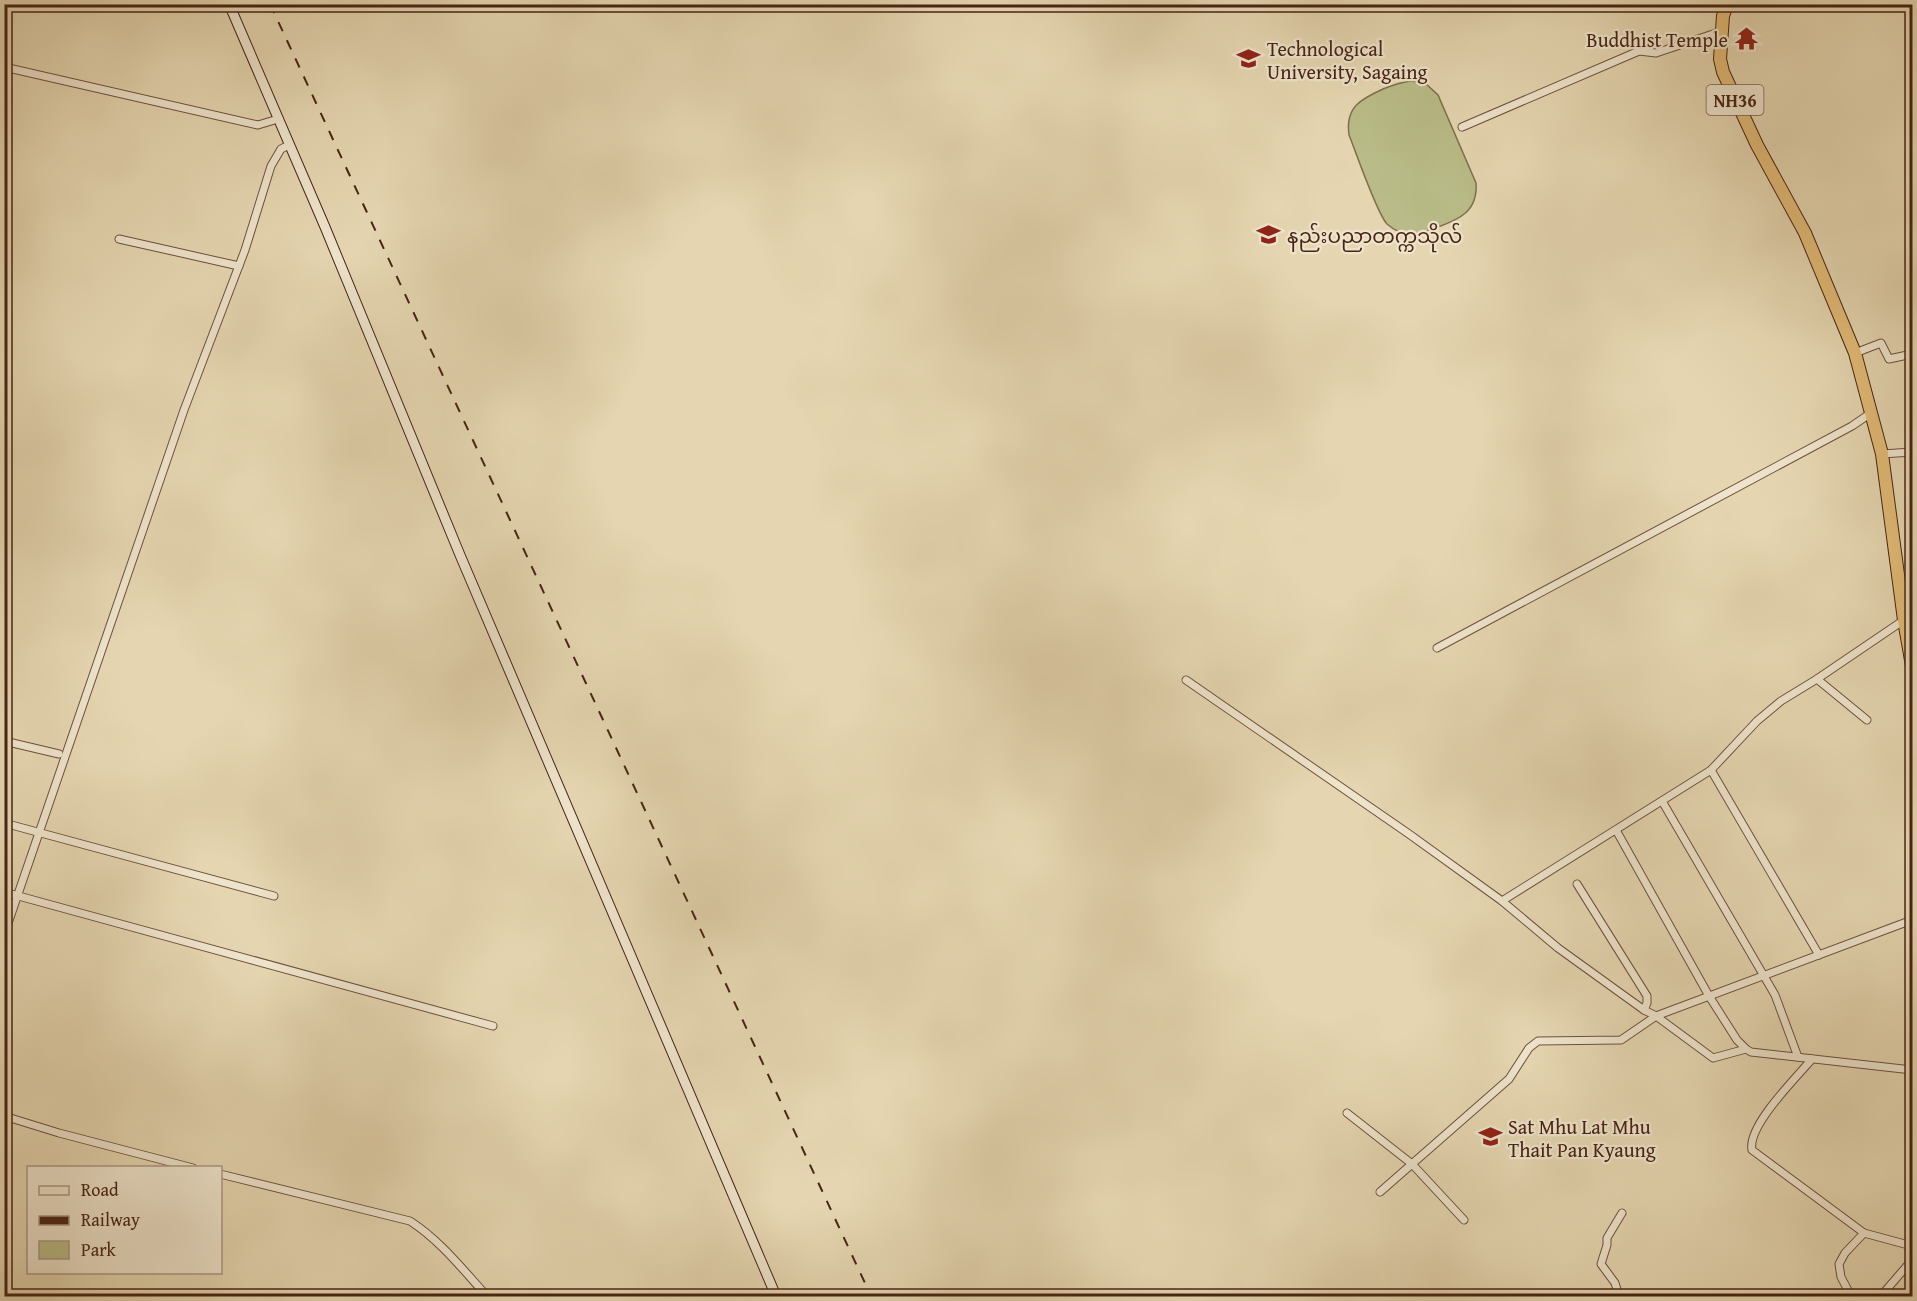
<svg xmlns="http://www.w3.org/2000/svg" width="1917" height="1301" viewBox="0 0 1917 1301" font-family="'Gentium Book Plus','Noto Sans Myanmar',serif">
	<rect width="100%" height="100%" fill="#e5d6b1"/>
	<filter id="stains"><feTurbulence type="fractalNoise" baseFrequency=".00333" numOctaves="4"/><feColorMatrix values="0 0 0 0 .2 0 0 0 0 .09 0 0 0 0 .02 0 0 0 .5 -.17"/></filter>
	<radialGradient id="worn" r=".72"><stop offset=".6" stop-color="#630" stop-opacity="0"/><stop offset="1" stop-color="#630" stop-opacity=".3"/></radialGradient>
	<path fill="#b9bc88" stroke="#80704e" stroke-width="1.5" d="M1411,81L1425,83L1438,95L1476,183C1478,211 1460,219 1438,227C1419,235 1404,239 1387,224C1377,214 1356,152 1349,135C1345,107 1361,99 1383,89C1393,85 1401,82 1411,81Z"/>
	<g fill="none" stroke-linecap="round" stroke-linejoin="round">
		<defs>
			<g id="street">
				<polyline points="4,67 258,125 278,119"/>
				<polyline points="1462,127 1639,51 1656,53 1722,31"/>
				<polyline points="119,239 239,266"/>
				<polyline points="1855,353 1881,343 1889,359 1912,354"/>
				<polyline points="1882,454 1912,452"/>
				<polyline points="1437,648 1852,426 1871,413"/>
				<polyline points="1817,679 1867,720"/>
				<polyline points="1186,680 1409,834 1502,901 1558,948 1644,1010 1656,1016 1713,1058 1746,1049"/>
				<polyline points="4,741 59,754"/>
				<polyline points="1711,770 1819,955"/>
				<polyline points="1662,801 1775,995 1798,1057"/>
				<polyline points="4,823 274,896"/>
				<polyline points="1616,830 1709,996 1737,1040 1746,1049 1751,1052 1912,1070"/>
				<polyline points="1577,884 1647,996 1647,1003 1644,1010"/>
				<polyline points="4,892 493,1026"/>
				<polyline points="1502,901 1711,770 1757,721 1781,701 1817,679 1904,620"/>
				<polyline points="4,935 184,410 245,250 271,166 281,149 289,145"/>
				<path d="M1812,1059C1796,1078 1747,1126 1752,1150L1864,1233L1912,1246"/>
				<polyline points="1347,1113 1412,1164 1464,1220"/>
				<polyline points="4,1116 59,1133 193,1168"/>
				<path d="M220,1174L410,1221C441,1241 463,1270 487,1296"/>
				<polyline points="1380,1192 1509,1079 1529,1048 1538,1041 1621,1040 1656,1016 1912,920"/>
				<polyline points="1619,1296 1615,1283 1601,1264 1607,1245 1607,1238 1622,1213"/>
				<polyline points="1851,1296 1841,1277 1839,1264 1845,1253 1864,1233"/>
				<polyline points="1881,1296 1912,1260"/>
			</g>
			<polyline id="secondary" points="229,4 325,227 460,555 776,1296"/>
			<polyline id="highway" points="1727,4 1723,16 1720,59 1723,72 1757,145 1805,233 1855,353 1882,454 1904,620 1912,666"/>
		</defs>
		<use href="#street" stroke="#6f503c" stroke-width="9"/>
		<use href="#secondary" stroke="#482415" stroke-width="11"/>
		<use href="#highway" stroke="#482415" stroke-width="14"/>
		<use href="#street" stroke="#eee4cc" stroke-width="7"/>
		<use href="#secondary" stroke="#eee4cc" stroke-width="9"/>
		<use href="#highway" stroke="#e2bb78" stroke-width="12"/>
		<polyline stroke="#482415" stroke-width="2" stroke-dasharray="10 10" stroke-linecap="butt" points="270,4 871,1296"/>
	</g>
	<defs>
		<symbol id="temple-bare" viewBox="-9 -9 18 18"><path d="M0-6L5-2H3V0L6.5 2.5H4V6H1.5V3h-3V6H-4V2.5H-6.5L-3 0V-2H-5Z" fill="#8f2418" stroke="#eee4cc" stroke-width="2.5" paint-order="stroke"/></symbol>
		<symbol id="university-bare" viewBox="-9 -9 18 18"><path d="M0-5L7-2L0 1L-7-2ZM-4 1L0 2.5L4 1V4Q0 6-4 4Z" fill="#8f2418" stroke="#eee4cc" stroke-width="2.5" paint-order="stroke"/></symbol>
	</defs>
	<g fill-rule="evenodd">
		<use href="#temple-bare" x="1730" y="22" width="33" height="33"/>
		<use href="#university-bare" x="1232" y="42" width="33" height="33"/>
		<use href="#university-bare" x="1252" y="218" width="33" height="33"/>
		<use href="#university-bare" x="1474" y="1120" width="33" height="33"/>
	</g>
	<g text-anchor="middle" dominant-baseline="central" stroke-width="4.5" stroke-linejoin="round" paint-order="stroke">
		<rect fill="#eee4cc" stroke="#7a5e4c" stroke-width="1.5" x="1706.5" y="85" width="57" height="30" rx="4.5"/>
		<g font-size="18" font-weight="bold" fill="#482415">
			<text x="1735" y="100">NH36</text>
		</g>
		<g font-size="20" fill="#482415" stroke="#eee4cc" text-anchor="start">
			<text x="1728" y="39" text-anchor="end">Buddhist Temple</text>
			<text x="1267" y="48">Technological<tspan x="1267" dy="23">University, Sagaing</tspan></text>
			<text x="1287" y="235">နည်းပညာတက္ကသိုလ်</text>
			<text x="1508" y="1126">Sat Mhu Lat Mhu<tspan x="1508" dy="23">Thait Pan Kyaung</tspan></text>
		</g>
	</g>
	<rect width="1917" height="1301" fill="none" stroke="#e5d6b1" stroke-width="24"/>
	<rect x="6" y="6" width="1905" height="1289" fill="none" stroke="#482415" stroke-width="3"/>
	<rect x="12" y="12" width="1893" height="1277" fill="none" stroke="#482415" stroke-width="1.5"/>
	<rect x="27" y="1166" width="195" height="108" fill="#eee4cc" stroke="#ac9783" stroke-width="1.5"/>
	<rect x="39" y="1186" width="30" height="9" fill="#eee4cc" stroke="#ac9783" stroke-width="1.5"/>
	<text x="81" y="1196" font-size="18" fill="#482415">Road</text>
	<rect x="39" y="1216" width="30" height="9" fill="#482415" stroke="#ac9783" stroke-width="1.5"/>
	<text x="81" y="1226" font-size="18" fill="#482415">Railway</text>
	<rect x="39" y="1241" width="30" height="18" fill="#b9bc88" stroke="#ac9783" stroke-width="1.5"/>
	<text x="81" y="1256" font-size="18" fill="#482415">Park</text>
	<rect width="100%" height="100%" filter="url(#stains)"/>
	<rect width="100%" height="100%" fill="url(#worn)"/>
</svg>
